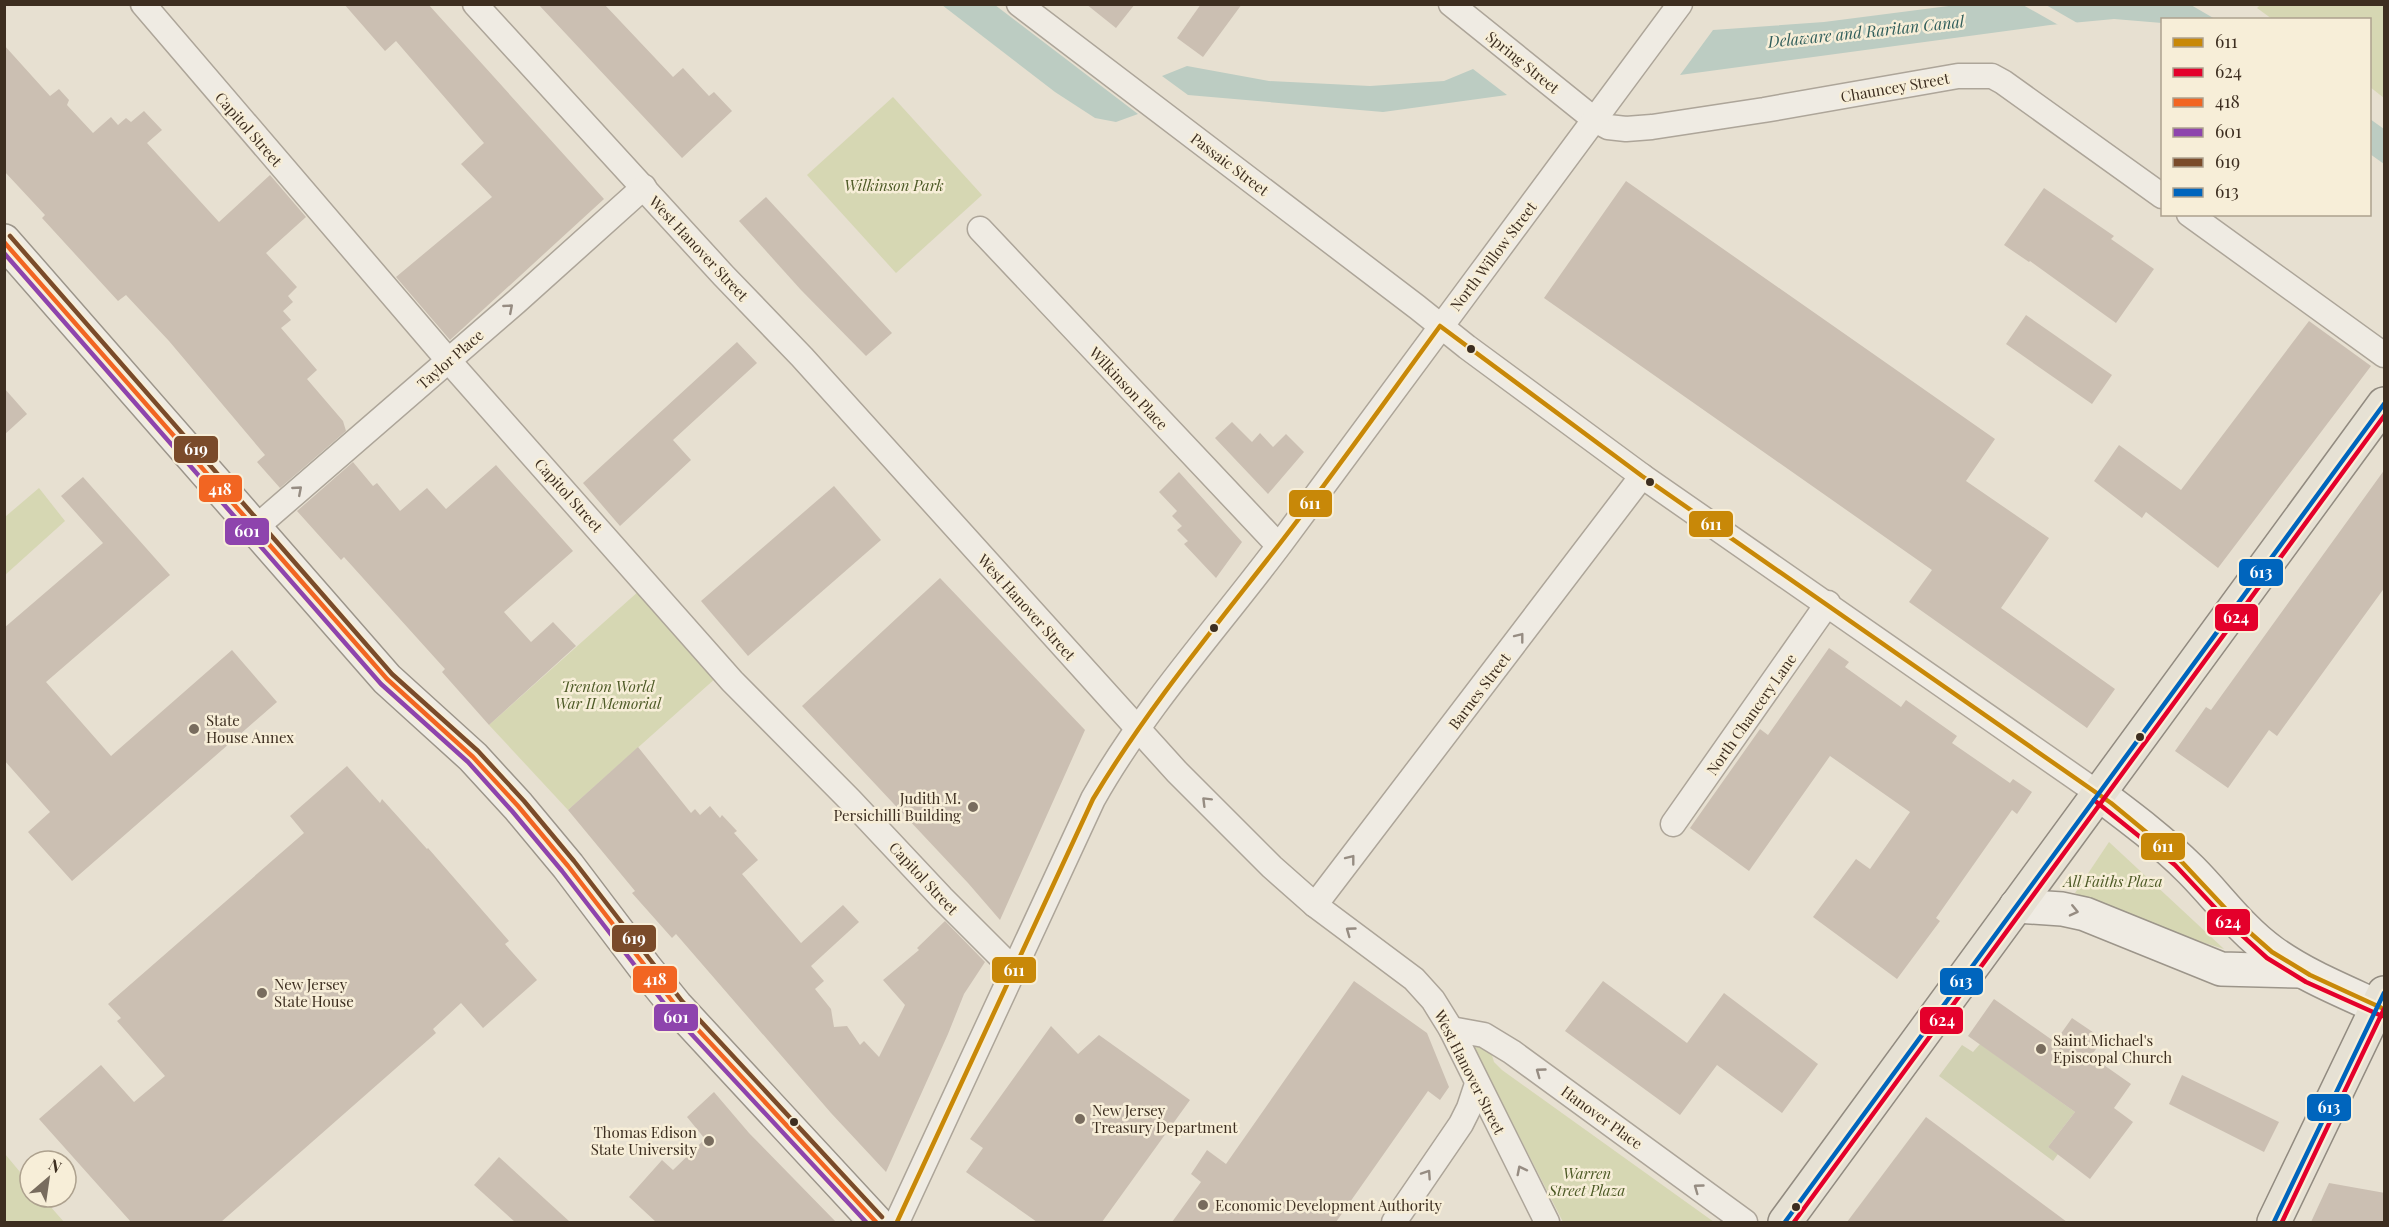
<svg xmlns="http://www.w3.org/2000/svg" width="2389" height="1227" viewBox="0 0 2389 1227" font-family="'Playfair Display',serif">
	<rect width="100%" height="100%" fill="#e7e0d1"/>
	<g fill="#d6d7b3">
		<polygon points="2260,5 2384,5 2384,98 2370,87 2370,20 2272,19 2257,8"/>
		<polygon points="893,97 982,195 896,273 807,175"/>
		<polygon points="39,488 65,521 5,575 5,517"/>
		<polygon points="640,590 717,677 568,810 489,725"/>
		<polygon points="2109,842 2224,949 2163,930 2075,893"/>
		<polygon points="1475,1043 1491,1052 1494,1062 1502,1070 1714,1222 1563,1222 1474,1048"/>
		<polygon points="5,1154 30,1184 30,1197 42,1197 64,1222 5,1222"/>
	</g>
	<polygon fill="#d1d1b3" points="1980,1044 2075,1112 2048,1147 2058,1154 2053,1161 1939,1076 1962,1045 1973,1052"/>
	<g fill="#bcccc2">
		<polygon points="1964,4 2191,5 2215,19 2162,20 2162,23 2114,19 2050,25 1680,75 1713,30 1824,22"/>
		<polygon points="942,5 995,5 1138,114 1116,122 1095,118 1055,92"/>
		<polygon points="1187,66 1269,81 1370,86 1444,81 1473,69 1507,95 1383,112 1188,95 1162,76"/>
		<polygon points="2370,119 2384,129 2384,164 2370,154"/>
	</g>
	<polygon fill="#e7e0d1" points="2023,5 2046,5 2079,24 2062,27"/>
	<g fill="#cbbfb2">
		<polygon points="344,4 428,4 604,199 450,340 396,277 492,197 461,164 484,143 396,41 385,51"/>
		<polygon points="538,4 604,4 673,77 683,68 709,96 714,92 732,111 682,158"/>
		<polygon points="1086,4 1135,4 1116,28"/>
		<polygon points="1201,4 1242,4 1203,57 1177,38"/>
		<polygon points="4,45 50,96 59,89 69,100 67,105 93,133 111,117 118,125 126,118 131,122 144,111 162,130 147,143 219,222 270,175 306,217 266,253 297,287 288,296 293,302 283,311 291,320 281,328 317,370 307,379 343,421 346,431 280,488 257,462 265,455 169,341 126,295 118,301 42,218 45,215 4,171"/>
		<polygon points="1626,181 1995,439 1966,481 2049,538 2001,608 2115,689 2087,728 1909,602 1932,570 1544,298"/>
		<polygon points="2044,188 2114,236 2111,239 2154,269 2116,323 2030,261 2029,262 2004,245"/>
		<polygon points="766,197 892,333 866,356 801,290 739,221"/>
		<polygon points="2026,315 2112,375 2092,404 2006,344"/>
		<polygon points="2309,321 2371,366 2218,568 2146,512 2142,518 2094,481 2119,445 2181,490"/>
		<polygon points="737,342 757,363 673,440 691,460 620,526 583,483"/>
		<polygon points="4,388 27,414 4,435"/>
		<polygon points="1232,422 1252,442 1260,433 1273,447 1286,434 1304,452 1268,494 1215,438"/>
		<polygon points="353,462 373,486 377,483 400,511 427,488 446,509 496,465 573,551 504,612 531,642 553,622 576,646 489,725 442,672 445,669 344,557 341,560 297,511"/>
		<polygon points="2385,469 2385,587 2277,736 2269,730 2228,788 2175,751 2206,707 2211,710"/>
		<polygon points="1179,472 1242,542 1216,578 1184,544 1188,541 1177,530 1182,526 1172,516 1177,511 1159,492"/>
		<polygon points="83,477 170,575 46,682 111,756 232,650 277,702 72,881 28,832 50,812 4,760 4,628 103,543 61,496"/>
		<polygon points="834,486 881,540 748,656 701,601"/>
		<polygon points="940,578 1085,730 1000,920 968,883 802,706"/>
		<polygon points="1829,648 1849,662 1845,667 1901,707 1906,700 1957,736 1952,743 2010,783 2013,779 2032,792 2017,814 2012,810 1936,918 1940,921 1897,979 1813,917 1856,859 1870,869 1910,812 1830,756 1749,871 1690,828 1760,729 1768,735"/>
		<polygon points="638,747 691,813 695,809 700,815 710,806 720,818 722,815 737,831 734,833 758,860 742,874 801,943 843,905 859,922 811,966 824,981 815,989 831,1009 834,1027 847,1026 860,1045 864,1041 879,1057 905,1005 883,980 919,950 917,948 945,921 985,962 964,994 948,1034 886,1172 831,1113 676,934 672,938 632,893 635,891 568,810"/>
		<polygon points="347,766 380,803 382,799 427,849 428,848 509,941 505,944 537,980 483,1028 461,1003 433,1029 436,1033 221,1222 131,1222 39,1119 101,1065 134,1102 165,1076 117,1021 121,1018 108,1004 304,833 290,816"/>
		<polygon points="1354,981 1427,1033 1449,1087 1440,1100 1428,1091 1336,1222 1172,1222 1201,1182 1191,1174 1207,1150 1226,1164"/>
		<polygon points="1603,981 1687,1043 1724,993 1818,1064 1782,1113 1717,1065 1680,1115 1565,1031"/>
		<polygon points="1994,999 2055,1042 2072,1018 2103,1039 2091,1056 2131,1084 2114,1108 2133,1122 2090,1179 2048,1147 2075,1112 1968,1036"/>
		<polygon points="1051,1026 1078,1054 1099,1035 1190,1100 1102,1222 1037,1222 966,1172 983,1148 970,1139"/>
		<polygon points="2182,1075 2279,1122 2264,1152 2169,1104"/>
		<polygon points="714,1092 749,1133 836,1222 656,1222 629,1197 662,1160 673,1170 705,1139 687,1117"/>
		<polygon points="1926,1117 2067,1222 1847,1222"/>
		<polygon points="499,1157 570,1222 515,1222 474,1185"/>
		<polygon points="2329,1183 2385,1193 2385,1222 2311,1222"/>
	</g>
	<g fill="none" stroke-linecap="round" stroke-linejoin="round">
		<defs>
			<g id="street">
				<polyline points="143,4 448,360 732,681 850,800 942,898 1013,969"/>
				<polyline points="475,4 723,275 802,357 1177,772 1272,867 1315,905 1414,979 1433,1000 1451,1029 1547,1222"/>
				<polyline points="1019,4 1417,307 1467,347 1642,476 2099,794"/>
				<polyline points="1451,4 1595,120 1608,127 1626,129 1652,127 1764,110 1958,76 1992,76 2003,82 2162,196"/>
				<polyline points="2189,214 2384,355"/>
				<polyline points="980,229 1278,545"/>
				<polyline points="254,529 516,302 644,187"/>
				<polyline points="1673,824 1828,603"/>
				<polyline points="1315,905 1642,476"/>
				<polyline points="1451,1029 1484,1035 1512,1052 1745,1222"/>
				<path d="M897,1222L1093,799C1145,707 1218,627 1281,543C1414,363 1547,184 1680,4"/>
				<polyline points="1394,1222 1461,1124 1469,1108 1477,1084"/>
			</g>
			<g id="secondary">
				<polyline points="4,241 387,679 473,757 518,806 568,866 646,969 676,1006 876,1222"/>
				<path d="M2099,794C2131,818 2163,842 2191,870C2218,897 2240,929 2272,952C2304,975 2341,990 2378,1007L2384,1009"/>
				<polyline points="2016,906 2062,909 2085,914 2221,969 2300,971"/>
			</g>
			<g id="primary">
				<polyline points="1785,1222 2384,404"/>
				<polyline points="2274,1222 2384,993"/>
			</g>
		</defs>
		<use href="#street" stroke="#ada599" stroke-width="27"/>
		<use href="#secondary" stroke="#9c958a" stroke-width="36"/>
		<use href="#primary" stroke="#928b80" stroke-width="36"/>
		<use href="#street" stroke="#efebe3" stroke-width="24"/>
		<use href="#secondary" stroke="#efebe3" stroke-width="33"/>
		<use href="#primary" stroke="#e6e1d4" stroke-width="33"/>
		<defs>
			<path id="bus-1" d="M897,1222L1093,799C1144,714 1206,638 1267,560C1327,484 1383,404 1440,326L1642,476L2111,803L2180,860L2239,923L2272,952L2310,975L2384,1009"/>
			<g id="bus-2">
				<polyline points="2094,800 2175,865 2234,928 2267,958 2306,982 2382,1016"/>
				<polyline points="1794,1222 2384,416"/>
				<polyline points="2282,1222 2384,1009"/>
			</g>
			<polyline id="bus-3" points="4,242 387,679 473,757 518,806 568,866 676,1006 876,1222"/>
			<polyline id="bus-4" points="4,253 381,684 468,762 512,811 562,871 670,1011 866,1222"/>
			<polyline id="bus-5" points="10,236 392,674 478,751 524,801 574,861 682,1001 882,1217"/>
			<g id="bus-6">
				<polyline points="1785,1222 2384,404"/>
				<polyline points="2274,1222 2384,993"/>
			</g>
		</defs>
		<use href="#bus-1" stroke="#f7eed8" stroke-width="9"/>
		<use href="#bus-2" stroke="#f7eed8" stroke-width="9"/>
		<use href="#bus-3" stroke="#f7eed8" stroke-width="9"/>
		<use href="#bus-4" stroke="#f7eed8" stroke-width="9"/>
		<use href="#bus-5" stroke="#f7eed8" stroke-width="9"/>
		<use href="#bus-6" stroke="#f7eed8" stroke-width="9"/>
		<use href="#bus-1" stroke="#c88808" stroke-width="4.5"/>
		<use href="#bus-2" stroke="#e4002b" stroke-width="4.5"/>
		<use href="#bus-3" stroke="#f26522" stroke-width="4.5"/>
		<use href="#bus-4" stroke="#8e44ad" stroke-width="4.5"/>
		<use href="#bus-5" stroke="#7a4b2a" stroke-width="4.5"/>
		<use href="#bus-6" stroke="#0065bd" stroke-width="4.5"/>
	</g>
	<defs><path id="oneway-chevron" d="M-2-3.5L2.5 0L-2 3.5" fill="none" stroke-width="1.6" stroke-linecap="round" stroke-linejoin="round" transform="scale(1.5)"/></defs>
	<g stroke="#968c82">
		<use href="#oneway-chevron" transform="translate(509 308) rotate(-41)"/>
		<use href="#oneway-chevron" transform="translate(298 490) rotate(-41)"/>
		<use href="#oneway-chevron" transform="translate(1520 637) rotate(-52)"/>
		<use href="#oneway-chevron" transform="translate(1206 801) rotate(-135)"/>
		<use href="#oneway-chevron" transform="translate(1351 859) rotate(-52)"/>
		<use href="#oneway-chevron" transform="translate(2074 911) rotate(13)"/>
		<use href="#oneway-chevron" transform="translate(1350 931) rotate(-144)"/>
		<use href="#oneway-chevron" transform="translate(1540 1072) rotate(-144)"/>
		<use href="#oneway-chevron" transform="translate(1521 1170) rotate(-117)"/>
		<use href="#oneway-chevron" transform="translate(1427 1174) rotate(-56)"/>
		<use href="#oneway-chevron" transform="translate(1698 1188) rotate(-144)"/>
	</g>
	<g fill="#3d2e20" stroke="#f7eed8" stroke-width="2">
		<circle cx="1471" cy="349" r="5"/>
		<circle cx="1650" cy="482" r="5"/>
		<circle cx="1214" cy="628" r="5"/>
		<circle cx="2140" cy="737" r="5"/>
		<circle cx="794" cy="1122" r="5"/>
		<circle cx="1796" cy="1207" r="5"/>
	</g>
	<g fill="#786c5e" stroke="#f7eed8" stroke-width="2">
		<circle cx="194" cy="729" r="6"/>
		<circle cx="973" cy="807" r="6"/>
		<circle cx="262" cy="993" r="6"/>
		<circle cx="2041" cy="1049" r="6"/>
		<circle cx="1080" cy="1119" r="6"/>
		<circle cx="709" cy="1141" r="6"/>
		<circle cx="1203" cy="1205" r="6"/>
	</g>
	<g text-anchor="middle" dominant-baseline="central" stroke-width="5" stroke-linejoin="round" paint-order="stroke">
		<g font-size="15" fill="#3d2e20" stroke="#f7eed8">
			<text transform="translate(1523 62) rotate(39)">Spring Street</text>
			<text transform="translate(1895 87) rotate(-10)">Chauncey Street</text>
			<text transform="translate(249 129) rotate(49)">Capitol Street</text>
			<text transform="translate(1230 164) rotate(37)">Passaic Street</text>
			<text transform="translate(699 248) rotate(47)">West Hanover Street</text>
			<text transform="translate(1493 256) rotate(-53)">North Willow Street</text>
			<text transform="translate(450 359) rotate(-41)">Taylor Place</text>
			<text transform="translate(1129 388) rotate(47)">Wilkinson Place</text>
			<text transform="translate(569 495) rotate(48)">Capitol Street</text>
			<text transform="translate(1027 607) rotate(48)">West Hanover Street</text>
			<text transform="translate(1479 691) rotate(-53)">Barnes Street</text>
			<text transform="translate(1751 714) rotate(-55)">North Chancery Lane</text>
			<text transform="translate(924 878) rotate(47)">Capitol Street</text>
			<text transform="translate(1470 1072) rotate(63)">West Hanover Street</text>
			<text transform="translate(1602 1117) rotate(36)">Hanover Place</text>
		</g>
		<g font-size="15" font-style="italic" fill="#4d5a26" stroke="#f7eed8">
			<text x="894" y="185">Wilkinson Park</text>
			<text x="608" y="686">Trenton World<tspan x="608" dy="17">War II Memorial</tspan></text>
			<text x="2113" y="881">All Faiths Plaza</text>
			<text x="1587" y="1173">Warren<tspan x="1587" dy="17">Street Plaza</tspan></text>
		</g>
		<g font-size="15" fill="#3d2e20" stroke="#f7eed8" text-anchor="start">
			<text x="206" y="720">State<tspan x="206" dy="17">House Annex</tspan></text>
			<text x="961" y="798" text-anchor="end">Judith M.<tspan x="961" dy="17">Persichilli Building</tspan></text>
			<text x="274" y="984">New Jersey<tspan x="274" dy="17">State House</tspan></text>
			<text x="2053" y="1040">Saint Michael's<tspan x="2053" dy="17">Episcopal Church</tspan></text>
			<text x="1092" y="1110">New Jersey<tspan x="1092" dy="17">Treasury Department</tspan></text>
			<text x="697" y="1132" text-anchor="end">Thomas Edison<tspan x="697" dy="17">State University</tspan></text>
			<text x="1215" y="1205">Economic Development Authority</text>
		</g>
		<g font-size="16" font-style="italic" fill="#2f5d5a" stroke="#f7eed8">
			<text transform="translate(1866 31) rotate(-6)">Delaware and Raritan Canal</text>
		</g>
	</g>
	<g stroke="#f7eed8" stroke-width="2">
		<rect x="173" y="435" width="46" height="29" rx="6" fill="#7a4b2a"/>
		<rect x="198" y="474" width="45" height="29" rx="6" fill="#f26522"/>
		<rect x="1288" y="489" width="45" height="29" rx="6" fill="#c88808"/>
		<rect x="1688" y="510" width="46" height="28" rx="6" fill="#c88808"/>
		<rect x="224" y="517" width="46" height="29" rx="6" fill="#8e44ad"/>
		<rect x="2238" y="558" width="46" height="29" rx="6" fill="#0065bd"/>
		<rect x="2214" y="603" width="45" height="29" rx="6" fill="#e4002b"/>
		<rect x="2140" y="832" width="46" height="29" rx="6" fill="#c88808"/>
		<rect x="2206" y="908" width="45" height="28" rx="6" fill="#e4002b"/>
		<rect x="611" y="924" width="46" height="29" rx="6" fill="#7a4b2a"/>
		<rect x="991" y="956" width="46" height="28" rx="6" fill="#c88808"/>
		<rect x="632" y="965" width="46" height="29" rx="6" fill="#f26522"/>
		<rect x="1939" y="967" width="45" height="29" rx="6" fill="#0065bd"/>
		<rect x="653" y="1003" width="46" height="29" rx="6" fill="#8e44ad"/>
		<rect x="1919" y="1006" width="45" height="29" rx="6" fill="#e4002b"/>
		<rect x="2306" y="1093" width="46" height="29" rx="6" fill="#0065bd"/>
	</g>
	<g font-size="16" text-anchor="middle" font-weight="bold" fill="#fff">
		<text x="196" y="455">619</text>
		<text x="220" y="495">418</text>
		<text x="1310" y="509">611</text>
		<text x="1711" y="530">611</text>
		<text x="247" y="537">601</text>
		<text x="2261" y="578">613</text>
		<text x="2236" y="623">624</text>
		<text x="2163" y="852">611</text>
		<text x="2228" y="928">624</text>
		<text x="634" y="944">619</text>
		<text x="1014" y="976">611</text>
		<text x="655" y="985">418</text>
		<text x="1961" y="987">613</text>
		<text x="676" y="1023">601</text>
		<text x="1942" y="1026">624</text>
		<text x="2329" y="1113">613</text>
	</g>
	<rect width="2389" height="1227" fill="none" stroke="#3d2e20" stroke-width="12"/>
	<rect x="2161" y="18" width="210" height="198" fill="#f7eed8" stroke="#ada18e" stroke-width="1.5"/>
	<rect x="2173" y="38" width="30" height="9" fill="#c88808" stroke="#ada18e" stroke-width="1.5"/>
	<text x="2215" y="48" font-size="18" fill="#3d2e20">611</text>
	<rect x="2173" y="68" width="30" height="9" fill="#e4002b" stroke="#ada18e" stroke-width="1.5"/>
	<text x="2215" y="78" font-size="18" fill="#3d2e20">624</text>
	<rect x="2173" y="98" width="30" height="9" fill="#f26522" stroke="#ada18e" stroke-width="1.5"/>
	<text x="2215" y="108" font-size="18" fill="#3d2e20">418</text>
	<rect x="2173" y="128" width="30" height="9" fill="#8e44ad" stroke="#ada18e" stroke-width="1.5"/>
	<text x="2215" y="138" font-size="18" fill="#3d2e20">601</text>
	<rect x="2173" y="158" width="30" height="9" fill="#7a4b2a" stroke="#ada18e" stroke-width="1.5"/>
	<text x="2215" y="168" font-size="18" fill="#3d2e20">619</text>
	<rect x="2173" y="188" width="30" height="9" fill="#0065bd" stroke="#ada18e" stroke-width="1.5"/>
	<text x="2215" y="198" font-size="18" fill="#3d2e20">613</text>
	<g transform="translate(48 1179) rotate(29)"><circle r="28" fill="#f7eed8" stroke="#ada18e" stroke-width="1.5"/>
	<path d="M0-4.5L10 22L0 15L-10 22Z" fill="#786c5e"/>
	<text y="-9" font-size="16" font-weight="bold" text-anchor="middle" fill="#3d2e20">N</text>
	</g>
</svg>
